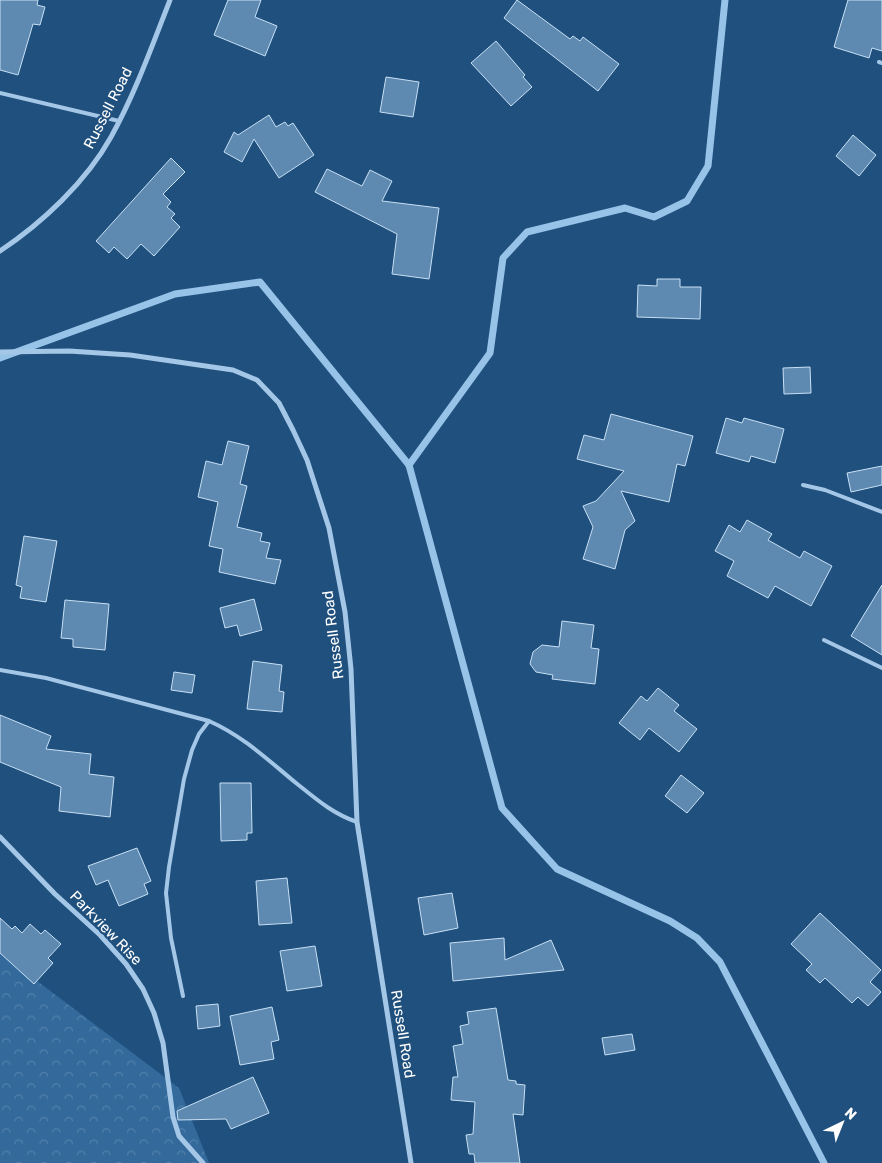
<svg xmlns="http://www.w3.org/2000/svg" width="882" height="1163" viewBox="0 0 882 1163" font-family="Rubik,sans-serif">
	<defs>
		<pattern id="forest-crowns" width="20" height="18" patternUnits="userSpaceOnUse" patternTransform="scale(1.25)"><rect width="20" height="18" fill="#336a9b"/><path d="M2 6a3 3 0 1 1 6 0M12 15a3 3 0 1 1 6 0" fill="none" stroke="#5280aa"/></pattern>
	</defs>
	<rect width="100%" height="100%" fill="#20507d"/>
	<polygon fill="url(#forest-crowns)" points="0,953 179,1088 209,1163 0,1163"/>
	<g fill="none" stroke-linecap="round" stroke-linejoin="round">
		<g stroke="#97c3e8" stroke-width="7">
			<polyline points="0,358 175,294 260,282 409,465 502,808 557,869 670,921 697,938 720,962 824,1163"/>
			<polyline points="409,465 490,353 503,258 527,232 625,208 654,217 687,201 708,166 725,0"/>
		</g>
	</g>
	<g fill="#5e89b1" stroke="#c7e0f5">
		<polygon points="0,0 38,0 37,5 45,7 40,25 33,24 18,75 0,70"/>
		<polygon points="228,0 261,0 255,17 277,26 265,56 214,35"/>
		<polygon points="517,0 570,39 573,36 580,41 583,37 619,64 598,91 504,18"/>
		<polygon points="848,0 882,0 882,51 872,48 869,58 834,47"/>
		<polygon points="496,41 525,75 523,77 532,87 511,106 471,63"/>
		<polygon points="386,77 419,82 413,117 380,112"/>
		<polygon points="269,115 276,127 285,122 288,126 293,123 314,155 279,178 254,139 242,162 224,152 234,132 238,135"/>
		<polygon points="853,135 876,155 859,176 836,156"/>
		<polygon points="171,158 185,172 163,194 171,202 167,207 175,214 171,218 180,227 154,256 141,244 127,259 114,247 109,253 96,241"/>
		<polygon points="327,169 362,186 370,170 392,181 382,201 439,208 429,279 392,274 397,234 315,192"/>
		<polygon points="657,279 680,279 680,287 701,287 700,319 637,317 638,285 657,286"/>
		<polygon points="810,367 811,393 784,394 783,368"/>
		<polygon points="611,414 693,436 685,466 677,464 669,502 621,491 635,521 625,530 615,569 583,559 593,527 583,506 596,501 624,471 577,459 584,435 604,440"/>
		<polygon points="726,418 742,423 744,418 784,429 775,463 751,456 749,462 716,453"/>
		<polygon points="228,441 249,446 240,484 247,486 237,527 262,533 260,541 270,543 266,558 281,560 275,584 219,572 223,549 209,546 218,502 198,497 206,461 222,465"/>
		<polygon points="882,466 882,485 851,492 847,473"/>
		<polygon points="747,520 772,534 768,540 800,558 804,551 832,566 811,606 775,586 768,598 727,576 734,561 715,551 729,525 740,532"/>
		<polygon points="24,536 57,541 46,602 20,598 22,587 16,585"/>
		<polygon points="882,585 882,655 851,636"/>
		<polygon points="254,599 262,630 240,636 237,625 225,628 220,608"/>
		<polygon points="65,600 109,604 105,650 73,647 73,639 61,638"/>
		<polygon points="562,621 594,625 591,648 599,649 595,684 552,679 553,675 536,672 530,664 533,652 542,645 559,647"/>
		<polygon points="253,661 282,665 279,691 284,692 282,712 247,709"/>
		<polygon points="174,672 195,675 192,693 171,690"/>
		<polygon points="658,688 679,705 674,711 697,729 679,752 649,728 640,740 619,723 641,696 647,701"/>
		<polygon points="0,715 51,736 46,749 91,754 89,774 114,777 110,817 59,811 61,787 0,762"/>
		<polygon points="681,775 704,793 687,813 665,796"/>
		<polygon points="220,783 251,783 252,833 247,833 247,840 221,841"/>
		<polygon points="137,848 151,881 144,884 148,894 119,906 108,880 96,885 88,866"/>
		<polygon points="287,878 292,923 259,925 256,881"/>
		<polygon points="452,893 458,928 424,935 418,898"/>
		<polygon points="820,913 881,970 870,982 881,992 868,1006 858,997 852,1003 825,978 820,983 806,970 812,964 791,944"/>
		<polygon points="0,918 12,929 15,926 22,933 30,924 41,934 45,930 61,944 48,958 53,963 34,984 0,953"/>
		<polygon points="504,938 505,960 551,940 564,970 453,981 450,943"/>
		<polygon points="315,946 322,986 287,991 280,951"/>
		<polygon points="218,1004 220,1026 198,1029 196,1006"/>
		<polygon points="272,1007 279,1040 271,1042 274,1059 240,1065 230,1016"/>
		<polygon points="496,1008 508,1080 516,1081 516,1084 525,1085 523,1115 513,1114 520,1163 475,1163 474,1154 469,1154 466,1135 473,1134 475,1102 451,1100 453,1077 458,1077 453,1046 463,1044 460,1026 469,1024 467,1012"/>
		<polygon points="632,1034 635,1050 605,1055 602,1038"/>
		<polygon points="253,1077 269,1113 231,1129 226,1119 178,1120 177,1111"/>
	</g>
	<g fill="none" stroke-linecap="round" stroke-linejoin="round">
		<g stroke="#a4c7e7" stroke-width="4">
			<polyline points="879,62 882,63"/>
			<polyline points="0,93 119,121"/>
			<polyline points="803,485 825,490 882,512"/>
			<polyline points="824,640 882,668"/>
			<path d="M0,670L46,678L209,721C243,736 268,760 296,783C316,799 333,814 357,822"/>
			<polyline points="183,996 171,938 166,893 169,867 184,779 192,750 199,734 209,721"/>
		</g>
		<g stroke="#a4c7e7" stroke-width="5">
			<path d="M0,251C42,223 86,182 111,137C135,94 152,46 170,0"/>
			<polyline points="0,352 69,351 130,355 233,370 257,380 279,403 293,430 307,460 329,528 345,612 351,669 357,822 411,1163"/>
			<polyline points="0,837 55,894 100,935 126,964 143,989 154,1013 163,1043 173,1117 179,1136 203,1163"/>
		</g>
	</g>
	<g text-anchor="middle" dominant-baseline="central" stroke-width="4.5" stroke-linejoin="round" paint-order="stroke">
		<g font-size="15" fill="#fff" stroke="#20507d">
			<text transform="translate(108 108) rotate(-63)">Russell Road</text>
			<text transform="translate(333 635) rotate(-97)">Russell Road</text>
			<text transform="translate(106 928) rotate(46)">Parkview Rise</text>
			<text transform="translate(403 1034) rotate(81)">Russell Road</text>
		</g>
	</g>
	<g transform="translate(842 1123) rotate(43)" stroke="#20507d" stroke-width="4" paint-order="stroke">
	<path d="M0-4L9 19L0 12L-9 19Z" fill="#ffffff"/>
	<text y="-8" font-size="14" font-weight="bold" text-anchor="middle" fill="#ffffff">N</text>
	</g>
</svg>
